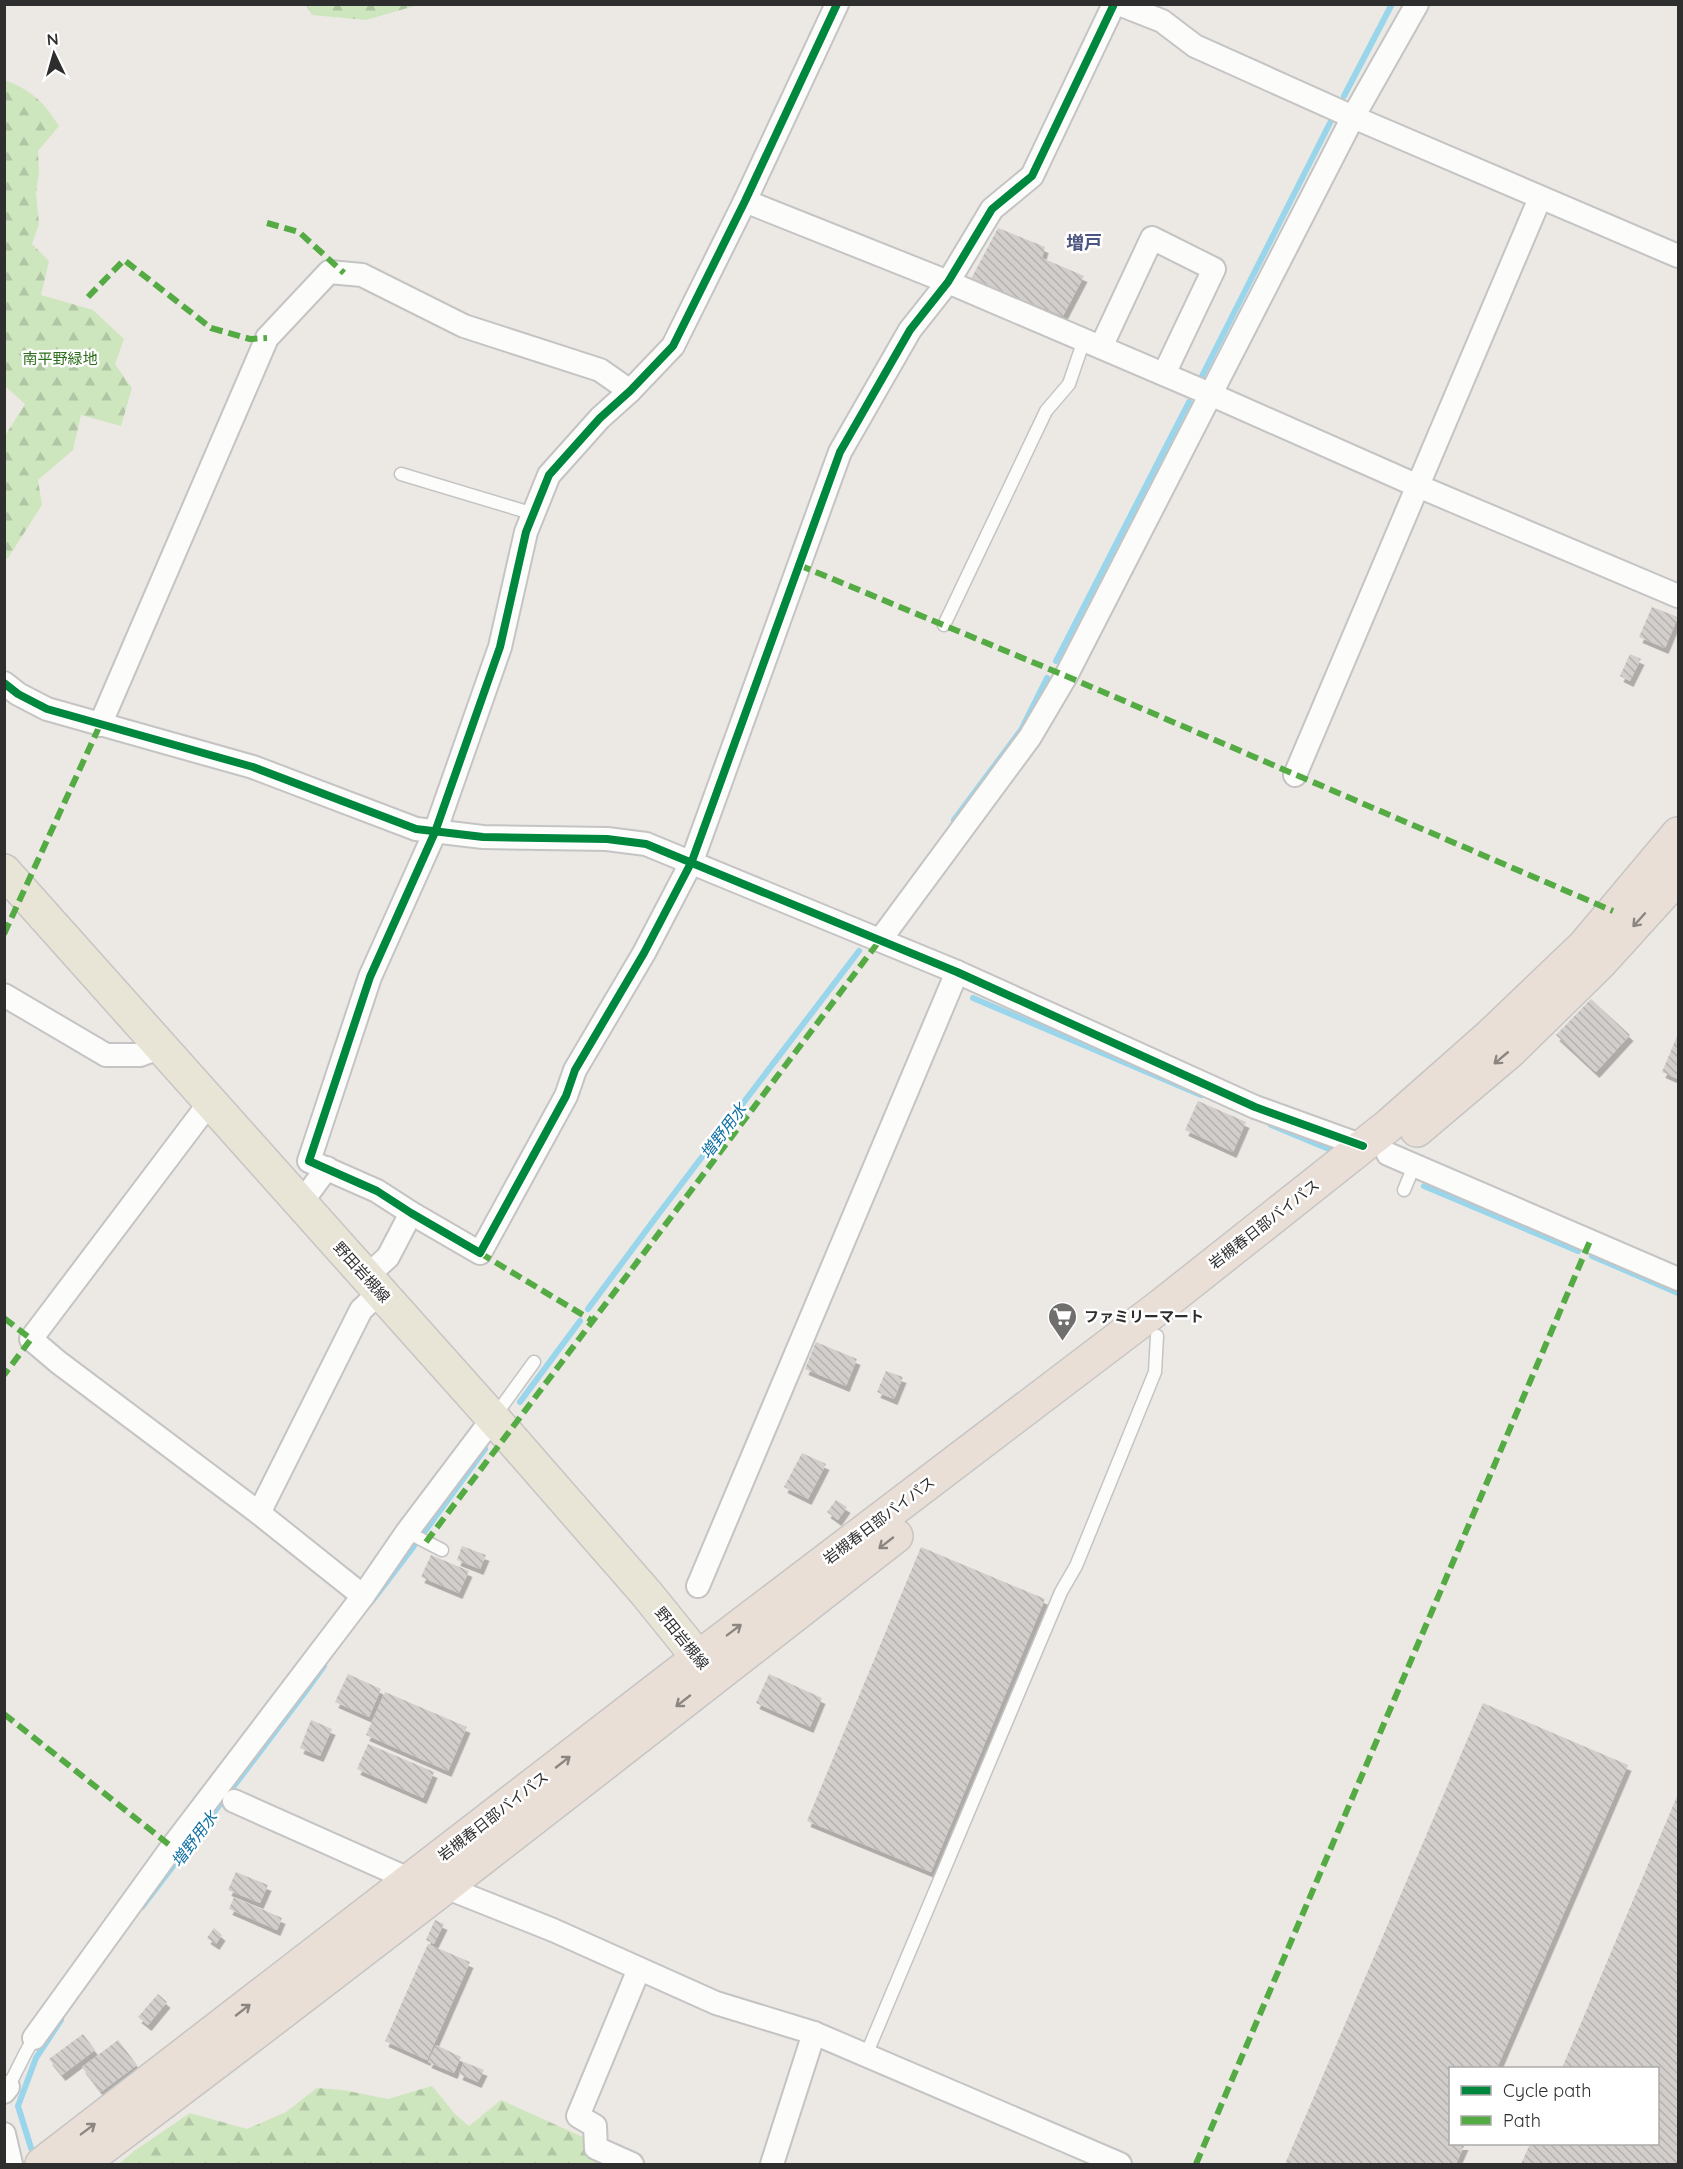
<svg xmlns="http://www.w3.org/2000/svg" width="1683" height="2169" viewBox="0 0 1683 2169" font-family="Quicksand,'Noto Sans JP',sans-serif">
	<defs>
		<pattern id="forest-firs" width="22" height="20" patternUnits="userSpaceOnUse" patternTransform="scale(1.5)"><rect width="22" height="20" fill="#cee6be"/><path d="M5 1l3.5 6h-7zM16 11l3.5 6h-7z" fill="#b1c6a4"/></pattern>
		<pattern id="building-back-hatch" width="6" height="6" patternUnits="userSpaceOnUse" patternTransform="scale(1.5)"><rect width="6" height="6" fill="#d1cecb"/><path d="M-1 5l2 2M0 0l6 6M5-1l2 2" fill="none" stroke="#b4b1af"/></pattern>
		<filter id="shadow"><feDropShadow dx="3.5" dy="6" stdDeviation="0" flood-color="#0004"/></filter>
	</defs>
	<rect width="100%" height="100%" fill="#ece8e4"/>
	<g fill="url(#forest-firs)">
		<polygon points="306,5 418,5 366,20 312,15"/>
		<path d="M5,80C32,91 43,101 59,126L38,151L39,173L36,193L39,224L32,244L49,261L41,295L93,310L124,339L115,364L132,388L121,426L81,415L73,450L38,480L42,505L8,558L5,559V436L25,404L5,386Z"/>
		<polygon points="432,2086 455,2114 469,2126 501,2100 585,2138 598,2159 597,2164 119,2164 134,2151 190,2113 247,2129 286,2112 317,2088 343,2090 388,2099"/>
	</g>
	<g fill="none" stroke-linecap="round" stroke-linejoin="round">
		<g stroke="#99d6ec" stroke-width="6">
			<polyline points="1344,96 1392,4"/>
			<polyline points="1200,380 1334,115"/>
			<polyline points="1056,661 1189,402"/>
			<polyline points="954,820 1021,730 1047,678"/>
			<polyline points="973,998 1201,1095"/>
			<polyline points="1271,1125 1336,1152"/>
			<polyline points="1424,1186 1578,1251"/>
			<polyline points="1592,1256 1678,1293"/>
			<polyline points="588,1309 654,1220 859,951"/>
			<polyline points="520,1402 580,1321"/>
			<polyline points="425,1531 485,1449"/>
			<polyline points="373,1600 414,1546"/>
			<polyline points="142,1907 303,1695 324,1666"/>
			<polyline points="31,2148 18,2106 36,2058 61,2020"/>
		</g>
	</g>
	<g fill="url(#building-back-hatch)" filter="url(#shadow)">
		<polygon points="998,228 1045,247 1042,258 1084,276 1063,316 971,279"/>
		<polygon points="1652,607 1678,617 1665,648 1639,637"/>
		<polygon points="1630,654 1641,659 1630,681 1620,676"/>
		<polygon points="1591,999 1630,1035 1596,1072 1556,1035"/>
		<polygon points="1678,1034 1678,1079 1662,1072"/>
		<polygon points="1198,1101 1246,1122 1233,1152 1185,1130"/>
		<polygon points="816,1342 857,1359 846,1386 805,1369"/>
		<polygon points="886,1371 903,1377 894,1399 877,1392"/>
		<polygon points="802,1453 826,1464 808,1499 784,1487"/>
		<polygon points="836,1500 847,1507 838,1520 827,1512"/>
		<polygon points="462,1546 486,1555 480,1569 457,1560"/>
		<polygon points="921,1547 1045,1599 931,1872 807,1821"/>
		<polygon points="431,1555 469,1571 459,1593 421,1577"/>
		<polygon points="348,1674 381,1689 369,1717 335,1702"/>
		<polygon points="769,1674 822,1698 810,1727 756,1703"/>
		<polygon points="385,1692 467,1727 448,1771 366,1735"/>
		<polygon points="1483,1703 1628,1765 1497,2068 1450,2068 1450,2144 1465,2144 1456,2164 1285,2164"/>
		<polygon points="311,1720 332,1729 320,1756 300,1748"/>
		<polygon points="368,1744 434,1772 423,1798 357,1769"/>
		<polygon points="1678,1794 1678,2164 1521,2164 1530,2144 1658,2144 1658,2068 1562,2068"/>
		<polygon points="236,1872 268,1885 260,1903 228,1890"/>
		<polygon points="234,1897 282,1918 277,1930 229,1909"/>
		<polygon points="435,1920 444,1924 434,1944 426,1940"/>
		<polygon points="214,1928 222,1935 216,1944 207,1938"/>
		<polygon points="428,1944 470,1962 427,2060 385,2041"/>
		<polygon points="158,1994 167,2002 148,2025 138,2017"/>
		<polygon points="83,2034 95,2050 62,2075 49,2059"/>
		<polygon points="118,2040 137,2065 101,2092 82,2067"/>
		<polygon points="436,2045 461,2057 454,2073 428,2062"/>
		<polygon points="464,2062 484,2070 478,2082 459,2074"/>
	</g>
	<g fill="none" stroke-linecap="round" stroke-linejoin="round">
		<defs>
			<g id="lane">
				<polyline points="401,474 534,514"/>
				<polyline points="944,625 1046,411 1069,384 1084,340"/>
				<polyline points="1404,1190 1414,1166"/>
				<polyline points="494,1417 534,1362"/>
				<polyline points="407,1532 442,1550"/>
				<polyline points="866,2055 1061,1592 1076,1566 1155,1372 1157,1336"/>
				<path d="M8,2087C17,2071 24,2054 34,2038"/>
			</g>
			<g id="street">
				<polyline points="837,4 745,201 673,346 630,391 600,418 549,475 526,532 500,647 435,832 370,977 309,1161 377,1191 411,1213 480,1253 566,1096 575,1070 644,953 692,861 840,452 910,330 948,282 992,209 1032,176 1114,4"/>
				<polyline points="1119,4 1162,21 1195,46 1353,117 1678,256"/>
				<polyline points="745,201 948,282 1210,394 1418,486 1678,596"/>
				<polyline points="1101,347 1152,238 1214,269 1164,374"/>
				<polyline points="4,683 18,694 47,709 253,767 416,829 483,837 607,839 646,844 957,972 1255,1107 1363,1146"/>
				<polyline points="100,725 267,338 329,272 362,275 464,326 600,370 630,391"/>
				<polyline points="1295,775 1540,198"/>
				<polyline points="880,940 1030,737 1066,676 1353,117 1417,4"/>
				<polyline points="4,995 106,1055 140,1055 161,1047"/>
				<polyline points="210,1102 31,1339 58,1362 259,1513 363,1596"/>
				<polyline points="1388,1154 1678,1279"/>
				<polyline points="301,1203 327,1168"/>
				<polyline points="366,1277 388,1257 411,1213"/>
				<polyline points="259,1513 361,1310 380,1292"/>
				<polyline points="698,1586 957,972"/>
				<polyline points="234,1801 411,1880 445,1887 553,1930 716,2003 814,2033 1120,2164"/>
				<polyline points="34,2038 172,1847 363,1596 407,1532 493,1418"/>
				<polyline points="4,2092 8,2087"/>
				<polyline points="4,2134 11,2164"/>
				<polyline points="632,2164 596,2148 595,2126 578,2116 639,1969"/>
				<polyline points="772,2164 814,2033"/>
			</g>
			<polyline id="primary" points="4,871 508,1435 646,1593 714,1677"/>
			<g id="highway">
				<polyline points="1417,1130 1509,1052 1600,963 1678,877"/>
				<polyline points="42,2164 699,1657 1162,1305 1388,1126 1491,1035 1584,946 1678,834"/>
				<path d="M81,2164C356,1959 625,1747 896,1536"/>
			</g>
		</defs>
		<use href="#lane" stroke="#c5c4c5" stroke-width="15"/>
		<use href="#street" stroke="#c5c4c5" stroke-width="26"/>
		<use href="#primary" stroke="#c6c5c4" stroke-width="36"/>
		<use href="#highway" stroke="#c6c5c4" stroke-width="36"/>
		<use href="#lane" stroke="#fcfcfb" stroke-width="12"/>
		<use href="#street" stroke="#fcfcfb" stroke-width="22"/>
		<use href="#primary" stroke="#e8e4d6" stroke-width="33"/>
		<use href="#highway" stroke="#eadfd6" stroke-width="33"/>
		<g stroke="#54ab44" stroke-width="6" stroke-dasharray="12 6" stroke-linecap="butt">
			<polyline points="267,223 299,232 344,273"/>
			<polyline points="88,297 124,260 211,328 250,339 267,338"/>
			<polyline points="799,565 1066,676 1613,911"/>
			<polyline points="4,934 100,725"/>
			<polyline points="480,1253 593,1321"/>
			<polyline points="4,1318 31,1339 4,1375"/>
			<polyline points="426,1542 880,940"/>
			<polyline points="4,1714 172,1847"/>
			<polyline points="1196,2164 1590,1241"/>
		</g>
		<defs>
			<g id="cycleway">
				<polyline points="837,4 745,201 673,346 630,391 600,418 549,475 526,532 500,647 435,832 370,977 309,1161 377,1191 411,1213 480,1253 566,1096 575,1070 644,953 692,861 840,452 910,330 948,282 992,209 1032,176 1114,4"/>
				<polyline points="4,683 18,694 47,709 253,767 416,829 483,837 607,839 646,844 957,972 1255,1107 1363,1146"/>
			</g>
		</defs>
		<use href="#cycleway" stroke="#fff" stroke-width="11"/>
		<use href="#cycleway" stroke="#00873e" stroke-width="8"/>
	</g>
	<defs><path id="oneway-shaft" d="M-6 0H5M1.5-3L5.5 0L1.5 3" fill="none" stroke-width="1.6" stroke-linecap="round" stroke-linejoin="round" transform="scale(1.5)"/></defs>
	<g stroke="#8c8682">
		<use href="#oneway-shaft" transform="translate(1639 920) rotate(132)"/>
		<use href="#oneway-shaft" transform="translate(1501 1058) rotate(140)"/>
		<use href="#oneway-shaft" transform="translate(886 1543) rotate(142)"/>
		<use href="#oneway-shaft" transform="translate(734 1630) rotate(-37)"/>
		<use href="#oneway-shaft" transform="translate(683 1701) rotate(142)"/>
		<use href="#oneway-shaft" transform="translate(563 1762) rotate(-38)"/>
		<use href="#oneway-shaft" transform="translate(243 2010) rotate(-38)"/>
		<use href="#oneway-shaft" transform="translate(88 2129) rotate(-37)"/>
	</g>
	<defs>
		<symbol id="supermarket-pin" viewBox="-11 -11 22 30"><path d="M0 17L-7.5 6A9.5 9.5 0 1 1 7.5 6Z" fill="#706f6e" stroke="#fff"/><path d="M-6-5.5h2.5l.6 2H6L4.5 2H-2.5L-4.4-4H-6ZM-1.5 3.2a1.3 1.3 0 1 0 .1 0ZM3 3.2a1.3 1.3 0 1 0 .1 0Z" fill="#fff"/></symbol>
	</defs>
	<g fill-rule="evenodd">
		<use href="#supermarket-pin" x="1046" y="1300" width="33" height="45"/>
	</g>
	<g text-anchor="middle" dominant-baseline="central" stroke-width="5" stroke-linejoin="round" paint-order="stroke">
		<g font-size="15" fill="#2c6e1b" stroke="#fff">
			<text x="60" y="358">南平野緑地</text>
		</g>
		<g font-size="15" fill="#2e2e2e" stroke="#fff">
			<text transform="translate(1264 1224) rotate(-38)">岩槻春日部バイパス</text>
			<text transform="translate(362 1272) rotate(48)">野田岩槻線</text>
			<text transform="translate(879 1520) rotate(-37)">岩槻春日部バイパス</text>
			<text transform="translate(682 1638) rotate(51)">野田岩槻線</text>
			<text transform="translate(493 1816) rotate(-38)">岩槻春日部バイパス</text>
		</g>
		<g font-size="15" font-weight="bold" fill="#2e2e2e" stroke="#fff" text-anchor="start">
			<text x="1084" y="1316">ファミリーマート</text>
		</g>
		<g font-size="16" font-style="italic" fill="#0d6fa3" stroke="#fff">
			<text transform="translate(723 1131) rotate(-53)">増野用水</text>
			<text transform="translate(194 1839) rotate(-53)">増野用水</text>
		</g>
		<g font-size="18" font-weight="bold" fill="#4d5680" stroke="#fff">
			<text x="1084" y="242">増戸</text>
		</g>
	</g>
	<rect width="1683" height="2169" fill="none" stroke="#2e2e2e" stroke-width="12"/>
	<rect x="1449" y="2067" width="210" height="78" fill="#ffffff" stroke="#ababab" stroke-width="1.5"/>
	<rect x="1461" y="2086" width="30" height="9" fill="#00873e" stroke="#ababab" stroke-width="1.5"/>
	<text x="1503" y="2097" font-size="18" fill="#2e2e2e">Cycle path</text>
	<rect x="1461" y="2116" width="30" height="9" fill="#54ab44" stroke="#ababab" stroke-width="1.5"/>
	<text x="1503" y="2127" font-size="18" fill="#2e2e2e">Path</text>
	<g transform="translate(54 54) rotate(355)" stroke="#ffffff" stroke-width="4.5" paint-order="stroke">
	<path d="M0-4.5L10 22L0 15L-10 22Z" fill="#2e2e2e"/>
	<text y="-9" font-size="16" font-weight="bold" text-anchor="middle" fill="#2e2e2e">N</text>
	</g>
</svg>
